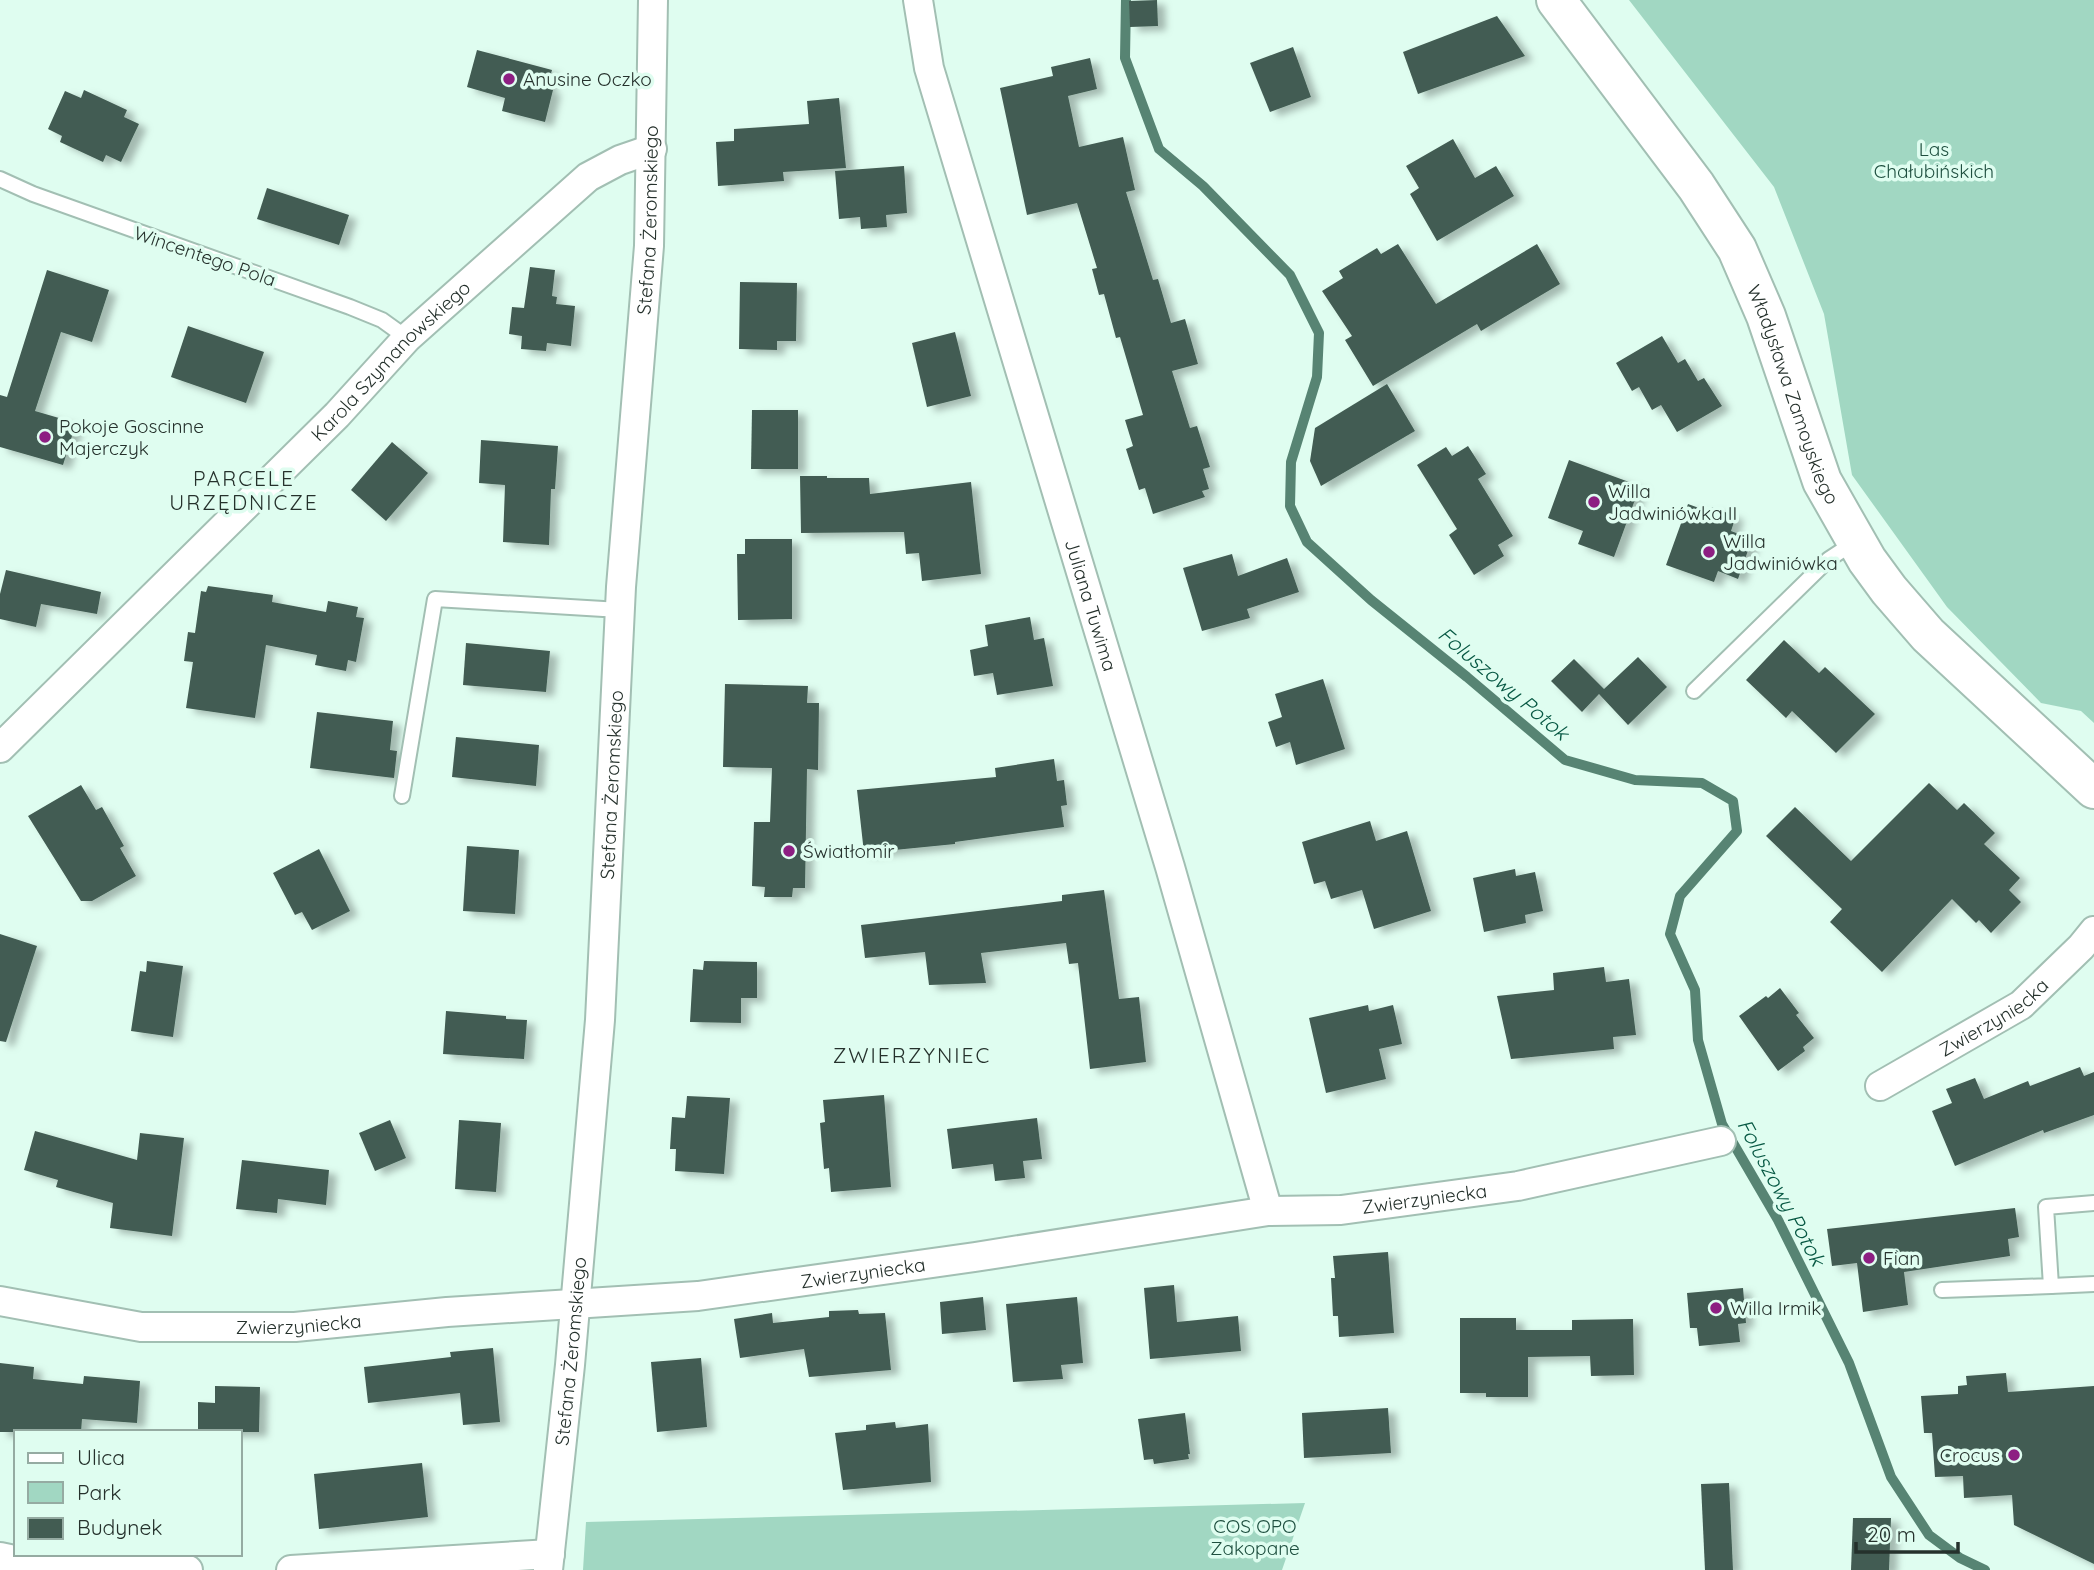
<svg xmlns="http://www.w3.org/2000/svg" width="2094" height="1570" viewBox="0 0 2094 1570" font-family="Quicksand,sans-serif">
	<defs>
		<filter id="shadow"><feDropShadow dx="8" dy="4.5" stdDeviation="3.5" flood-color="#0004"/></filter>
	</defs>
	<rect width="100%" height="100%" fill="#dffdf0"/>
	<g fill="#a1d7c2">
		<polygon points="1629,0 2094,0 2094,723 2081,711 2041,703 1947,607 1852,475 1824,314 1774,187"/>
		<polygon points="1305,1503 1282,1570 583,1570 586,1522"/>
	</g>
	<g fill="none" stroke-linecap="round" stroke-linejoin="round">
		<polyline stroke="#578473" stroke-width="10" points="1126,0 1125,58 1159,149 1203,186 1290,275 1319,333 1317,377 1291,462 1290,506 1307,542 1371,600 1467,677 1565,760 1635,780 1702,783 1733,801 1737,831 1680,896 1670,934 1695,990 1698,1040 1722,1124 1778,1220 1849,1363 1891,1477 1929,1535 1960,1558 1985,1570"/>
	</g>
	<g fill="#425c52" filter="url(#shadow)">
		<polygon points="1157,0 1158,26 1130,27 1129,1"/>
		<polygon points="1497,16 1525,56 1418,94 1403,52"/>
		<polygon points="1293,47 1311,97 1270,112 1250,63"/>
		<polygon points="477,50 552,70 547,88 553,90 545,122 502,111 505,98 467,87"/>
		<polygon points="1090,58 1097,89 1068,96 1079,147 1123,137 1135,190 1126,192 1153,280 1158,279 1171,323 1185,319 1198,364 1172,371 1190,428 1197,426 1210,467 1203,469 1209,489 1202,491 1205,497 1153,514 1145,488 1139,490 1126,449 1133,446 1125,420 1143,415 1120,337 1116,338 1104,294 1099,295 1092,269 1097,268 1077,203 1027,215 1000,88 1053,76 1051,67"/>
		<polygon points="84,90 127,110 124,117 139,124 121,162 106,155 103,162 60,142 62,136 48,129 65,91 81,98"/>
		<polygon points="839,98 846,168 783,172 784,181 718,186 716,142 734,141 734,129 809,124 807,101"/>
		<polygon points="1453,139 1475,178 1496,166 1514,196 1437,241 1410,194 1419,188 1406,166"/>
		<polygon points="904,166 907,213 886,215 887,227 861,229 860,217 839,219 835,171"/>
		<polygon points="267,188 349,215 339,245 257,219"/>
		<polygon points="1398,244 1436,304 1537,244 1560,284 1481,331 1477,324 1373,386 1345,340 1352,336 1322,291 1343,278 1339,271 1377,248 1381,254"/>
		<polygon points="530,267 555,270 552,296 557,297 556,304 575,306 571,346 547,343 546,351 521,349 522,336 509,334 512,307 524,308"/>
		<polygon points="47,270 109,290 92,342 61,332 35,411 76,423 63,465 0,447 0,395 7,397"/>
		<polygon points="740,282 797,283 796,341 777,341 777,350 739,349"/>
		<polygon points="188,326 264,352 246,403 171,377"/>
		<polygon points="955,332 971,396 927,407 912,343"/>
		<polygon points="1662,336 1678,363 1685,359 1698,381 1704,378 1722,406 1677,432 1661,405 1652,410 1639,387 1632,391 1616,363"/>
		<polygon points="1387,384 1415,431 1321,486 1310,461 1315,428"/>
		<polygon points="752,410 798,410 798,469 751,469"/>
		<polygon points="481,440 558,446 555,489 551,489 549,545 503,542 505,485 479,483"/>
		<polygon points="392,442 428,473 386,521 351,490"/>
		<polygon points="1468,446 1486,474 1478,479 1513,536 1498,545 1504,556 1474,575 1449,535 1457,529 1417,465 1446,447 1452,456"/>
		<polygon points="1569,460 1640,486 1614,557 1578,544 1583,531 1548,518"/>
		<polygon points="800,476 827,476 827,478 869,478 870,494 971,482 981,574 922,581 919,553 906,554 904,532 801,533"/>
		<polygon points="1688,504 1710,512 1711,507 1736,516 1731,531 1752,539 1738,579 1718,571 1714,582 1666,565"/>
		<polygon points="745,539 792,539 792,619 738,620 737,554 745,554"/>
		<polygon points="1232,554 1238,576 1287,558 1299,592 1247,609 1250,618 1202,631 1183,568"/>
		<polygon points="6,570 101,592 97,614 41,604 36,627 0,619 0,594"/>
		<polygon points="208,586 273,595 272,602 326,612 328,601 358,607 356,617 364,618 356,662 348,660 346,671 315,665 317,655 266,645 255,718 186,708 193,662 184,661 188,632 195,633 201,591 206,592"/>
		<polygon points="1030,617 1034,640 1044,638 1053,686 997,695 993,673 974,676 970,650 988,646 985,625"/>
		<polygon points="1784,640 1819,673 1825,667 1875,714 1836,753 1792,711 1786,718 1746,680"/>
		<polygon points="466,643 550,651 546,692 463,685"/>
		<polygon points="1638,657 1667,687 1628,725 1599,694 1582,712 1551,681 1574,659 1604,689"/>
		<polygon points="1323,679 1345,749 1296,765 1290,742 1276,747 1268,722 1282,717 1275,694"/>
		<polygon points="725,684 808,686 807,703 819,703 818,770 807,769 805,888 793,888 792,897 764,897 765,887 752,886 754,822 770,822 772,768 723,767"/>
		<polygon points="317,712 393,721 390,750 397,751 394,778 310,768"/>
		<polygon points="456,737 539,745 536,786 452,777"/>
		<polygon points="1054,759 1057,781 1064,780 1067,805 1061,806 1064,827 955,842 955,844 864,853 857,790 996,777 995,768"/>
		<polygon points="1929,783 1957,810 1964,803 1995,833 1984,844 2020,878 2009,890 2021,902 1991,933 1979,920 1976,923 1952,899 1882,972 1830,922 1842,909 1766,836 1795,807 1851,861"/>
		<polygon points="81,785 96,810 102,807 124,846 120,848 136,876 92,901 81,901 28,816"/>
		<polygon points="1370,821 1376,841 1407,831 1431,911 1374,929 1362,890 1331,899 1325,881 1314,884 1302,842"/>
		<polygon points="467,846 519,850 515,914 463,911"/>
		<polygon points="319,849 350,911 312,930 302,912 295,915 273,873"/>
		<polygon points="1515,869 1516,876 1535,872 1543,911 1525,915 1526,923 1484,932 1473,878"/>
		<polygon points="1104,890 1119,999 1139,997 1146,1062 1090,1069 1078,963 1069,964 1066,943 981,953 986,983 929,985 925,952 865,958 861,925 1062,901 1062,895"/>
		<polygon points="0,934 37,946 6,1042 0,1041"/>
		<polygon points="147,961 183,966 173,1037 131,1031 140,971 146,972"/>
		<polygon points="704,961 757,962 757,998 741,998 741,1023 690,1022 693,969 703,970"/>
		<polygon points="1604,967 1606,982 1629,979 1636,1035 1613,1037 1614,1049 1511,1059 1497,996 1554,990 1553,973"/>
		<polygon points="1780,988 1799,1013 1796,1015 1814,1038 1803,1047 1805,1051 1778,1071 1739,1016 1766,996 1768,998"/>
		<polygon points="1368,1005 1369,1011 1393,1005 1402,1044 1379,1049 1386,1079 1326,1093 1309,1018"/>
		<polygon points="446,1011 506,1016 506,1019 527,1020 524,1059 443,1054"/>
		<polygon points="2080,1067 2084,1076 2094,1072 2094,1115 2044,1133 2043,1130 1955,1166 1932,1111 1952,1103 1946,1089 1975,1078 1984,1099 2028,1081 2030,1086"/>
		<polygon points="884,1095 891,1187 831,1192 829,1168 824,1169 820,1123 825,1122 823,1100"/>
		<polygon points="687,1096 730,1098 724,1174 675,1171 676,1149 670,1149 672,1117 685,1118"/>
		<polygon points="1037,1118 1042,1159 1023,1161 1025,1178 995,1181 993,1164 952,1169 947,1129"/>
		<polygon points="390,1120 406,1158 375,1171 359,1133"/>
		<polygon points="459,1120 501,1123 496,1192 455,1189"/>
		<polygon points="35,1131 137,1160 140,1133 184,1138 172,1236 110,1228 113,1203 56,1187 58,1180 24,1170"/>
		<polygon points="242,1160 329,1170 326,1205 278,1199 277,1213 236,1209"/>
		<polygon points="2015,1208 2019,1237 2008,1239 2010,1256 1904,1272 1908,1305 1863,1312 1857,1263 1832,1266 1827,1229"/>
		<polygon points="1388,1252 1394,1333 1339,1337 1338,1316 1333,1316 1331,1278 1335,1278 1333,1256"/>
		<polygon points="1174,1285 1177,1322 1238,1316 1241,1351 1150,1359 1144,1288"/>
		<polygon points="1743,1288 1746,1323 1738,1324 1740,1342 1699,1346 1697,1328 1690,1328 1687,1293"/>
		<polygon points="983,1297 986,1330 942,1334 940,1302"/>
		<polygon points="1077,1297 1083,1363 1061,1365 1063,1379 1013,1382 1006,1304"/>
		<polygon points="858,1310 859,1314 885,1313 891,1370 809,1377 804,1349 740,1358 734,1319 772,1313 773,1323 829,1317 829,1311"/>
		<polygon points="1460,1318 1516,1318 1516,1330 1572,1330 1572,1320 1633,1319 1634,1375 1591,1376 1590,1356 1528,1357 1528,1397 1486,1397 1486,1393 1460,1393"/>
		<polygon points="493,1348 500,1422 463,1425 460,1393 368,1403 364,1367 451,1357 450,1352"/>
		<polygon points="701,1358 707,1427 657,1432 651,1362"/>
		<polygon points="0,1363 34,1367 33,1379 83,1384 84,1376 140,1381 137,1423 82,1419 81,1432 0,1432"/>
		<polygon points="2006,1373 2008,1392 2094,1386 2094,1564 2014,1525 2012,1495 1964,1498 1963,1476 1935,1477 1932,1433 1924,1433 1921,1396 1958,1394 1958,1386 1967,1385 1966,1376"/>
		<polygon points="215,1386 260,1387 259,1432 198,1432 198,1402 215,1403"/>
		<polygon points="1388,1408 1391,1453 1304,1458 1302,1413"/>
		<polygon points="1185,1413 1190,1454 1188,1454 1189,1459 1154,1464 1153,1459 1144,1460 1138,1419"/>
		<polygon points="895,1422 896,1428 928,1424 931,1482 843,1490 835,1433 866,1430 866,1425"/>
		<polygon points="422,1463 428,1517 319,1529 314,1474"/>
		<polygon points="1729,1483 1733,1570 1705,1570 1701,1484"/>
		<polygon points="1853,1518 1891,1518 1889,1570 1851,1570"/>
	</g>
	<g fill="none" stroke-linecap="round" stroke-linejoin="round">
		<defs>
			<g id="lane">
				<polyline points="0,179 33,194 350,307 382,320 407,338"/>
				<polyline points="1694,691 1829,559 1855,542"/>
				<polyline points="402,796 435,599 620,610"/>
				<polyline points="2051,1286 2094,1284"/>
				<polyline points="1942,1290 2051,1286 2046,1207 2094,1203"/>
			</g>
			<g id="street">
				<path id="s1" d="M918,0L929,68L1170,867L1268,1211"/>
				<path id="s2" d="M0,748L337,415L407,338L588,177L620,160L652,149"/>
				<path id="s3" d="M1880,1086L2021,1005L2081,947L2094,931"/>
				<path id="s4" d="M0,1301L141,1327H295L447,1312L698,1296L975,1257L1268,1211L1341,1210L1518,1186L1721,1141"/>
				<polyline points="0,1557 38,1565 188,1570"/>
				<polyline points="291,1570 550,1554"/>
				<path id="s5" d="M548,1570L570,1365L600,1020L621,587L649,246L653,0"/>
			</g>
			<g id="secondary">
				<path id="s6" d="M1556,0L1696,186L1737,249L1766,316L1822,481L1867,560L1889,590L1928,635L2094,789"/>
			</g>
		</defs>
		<use href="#lane" stroke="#a2bfb3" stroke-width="18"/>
		<use href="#street" stroke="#a2bfb3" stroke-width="32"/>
		<use href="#secondary" stroke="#a2bfb3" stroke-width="42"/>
		<use href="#lane" stroke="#fff" stroke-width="14"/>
		<use href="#street" stroke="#fff" stroke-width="28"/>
		<use href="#secondary" stroke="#fff" stroke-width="38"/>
	</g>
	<g fill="#8d1f82" stroke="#dffdf0" stroke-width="2.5">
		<circle cx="509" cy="79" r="7"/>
		<circle cx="45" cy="437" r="7"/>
		<circle cx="1594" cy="502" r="7"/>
		<circle cx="1709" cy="552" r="7"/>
		<circle cx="789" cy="851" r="7"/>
		<circle cx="1869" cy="1258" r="7"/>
		<circle cx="1716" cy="1308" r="7"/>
		<circle cx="2014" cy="1455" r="7"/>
	</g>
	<g text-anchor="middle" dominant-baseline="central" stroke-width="7" stroke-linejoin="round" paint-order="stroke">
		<g font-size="19" fill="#25312c" stroke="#dffdf0" text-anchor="start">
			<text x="523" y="79">Anusine Oczko</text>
			<text x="59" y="426">Pokoje Goscinne<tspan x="59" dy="22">Majerczyk</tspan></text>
			<text x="1608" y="491">Willa<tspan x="1608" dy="22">Jadwiniówka II</tspan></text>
			<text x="1723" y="541">Willa<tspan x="1723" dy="22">Jadwiniówka</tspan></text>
			<text x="803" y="851">Światłomir</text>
			<text x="1883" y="1258">Fian</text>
			<text x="1730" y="1308">Willa Irmik</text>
			<text x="2000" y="1455" text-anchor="end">Crocus</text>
		</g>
		<g font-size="19" fill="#1e4f3f" stroke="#dffdf0">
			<text x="1934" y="149">Las<tspan x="1934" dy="22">Chałubińskich</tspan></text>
			<text x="1255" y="1526">COS OPO<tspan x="1255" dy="22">Zakopane</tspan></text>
		</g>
		<g font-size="19" fill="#25312c" stroke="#dffdf0">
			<text stroke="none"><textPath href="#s5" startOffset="1354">Stefana Żeromskiego</textPath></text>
			<text transform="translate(205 256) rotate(19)">Wincentego Pola</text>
			<text stroke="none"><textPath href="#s2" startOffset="550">Karola Szymanowskiego</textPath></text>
			<text stroke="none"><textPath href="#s6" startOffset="464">Władysława Zamoyskiego</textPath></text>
			<text stroke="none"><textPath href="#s1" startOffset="630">Juliana Tuwima</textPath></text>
			<text stroke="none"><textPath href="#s5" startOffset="788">Stefana Żeromskiego</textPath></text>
			<text stroke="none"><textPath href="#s3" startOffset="133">Zwierzyniecka</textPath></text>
			<text stroke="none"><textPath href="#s4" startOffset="1435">Zwierzyniecka</textPath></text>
			<text stroke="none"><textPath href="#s4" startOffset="868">Zwierzyniecka</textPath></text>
			<text stroke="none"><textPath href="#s4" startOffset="301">Zwierzyniecka</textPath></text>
			<text stroke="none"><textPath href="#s5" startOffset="220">Stefana Żeromskiego</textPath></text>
		</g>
		<g font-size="21" letter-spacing="2" fill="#25312c" stroke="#dffdf0">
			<text x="244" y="478">PARCELE<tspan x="244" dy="24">URZĘDNICZE</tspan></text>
			<text x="912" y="1055">ZWIERZYNIEC</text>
		</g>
		<g font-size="21" font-style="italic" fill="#075843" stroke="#dffdf0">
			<text transform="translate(1504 683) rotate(40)">Foluszowy Potok</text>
			<text transform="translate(1782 1192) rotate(62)">Foluszowy Potok</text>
		</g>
	</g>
	<rect x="14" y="1430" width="228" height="126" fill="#dffdf0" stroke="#95aba2" stroke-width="2"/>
	<rect x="28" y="1453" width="35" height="10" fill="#ffffff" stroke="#95aba2" stroke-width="2"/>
	<text x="77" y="1465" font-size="21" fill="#25312c">Ulica</text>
	<rect x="28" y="1482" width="35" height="21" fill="#a1d7c2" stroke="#95aba2" stroke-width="2"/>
	<text x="77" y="1500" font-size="21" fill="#25312c">Park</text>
	<rect x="28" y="1518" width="35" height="21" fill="#425c52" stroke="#95aba2" stroke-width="2"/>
	<text x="77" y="1535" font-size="21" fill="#25312c">Budynek</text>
	<path d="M1856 1542v10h102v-10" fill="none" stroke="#25312c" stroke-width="3.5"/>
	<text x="1867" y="1542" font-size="21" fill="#25312c" stroke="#dffdf0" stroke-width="5" paint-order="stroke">20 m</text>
</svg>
